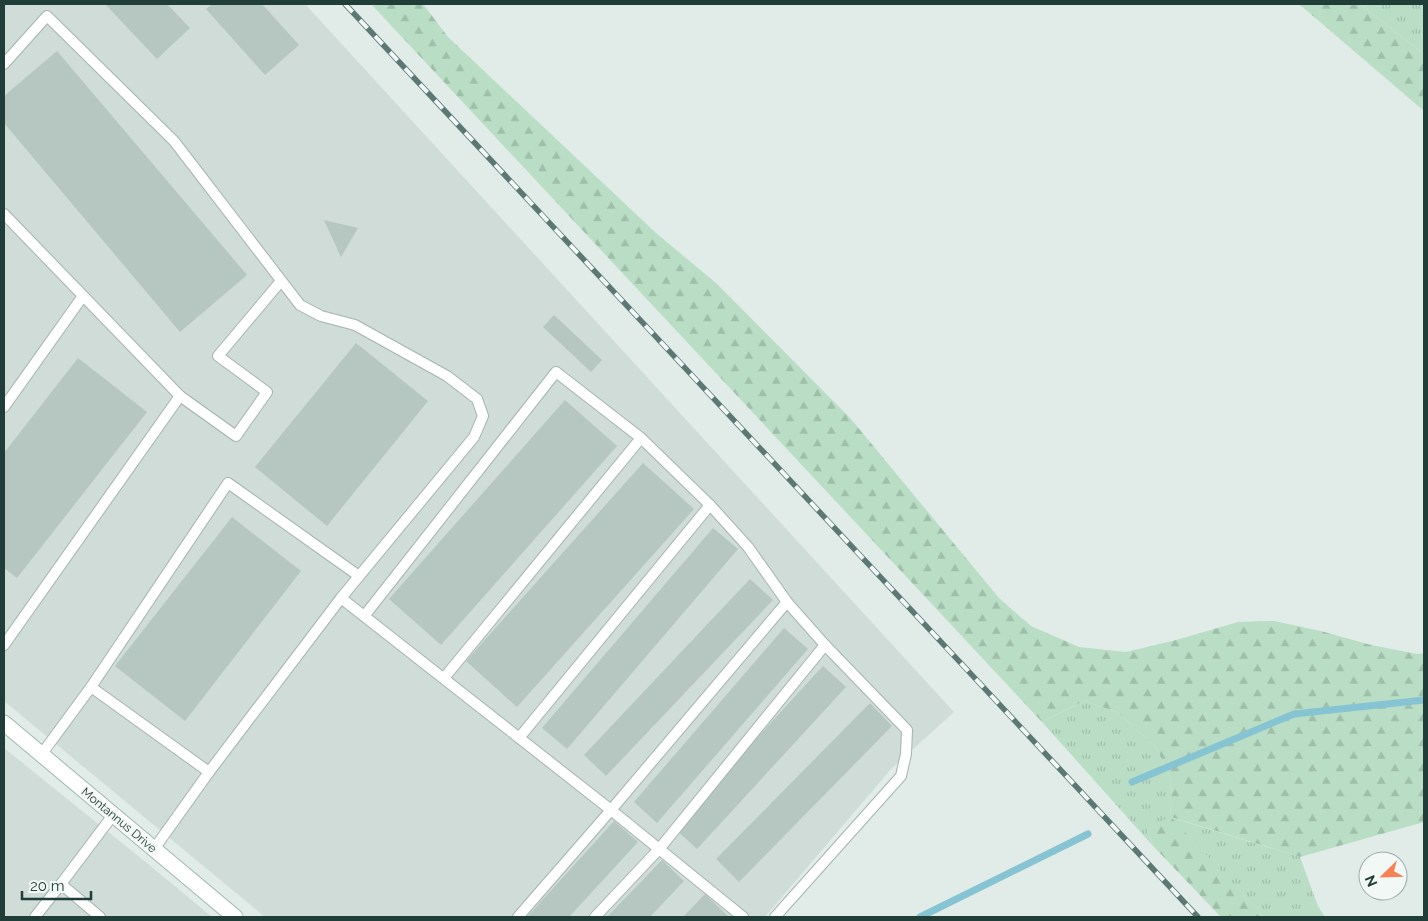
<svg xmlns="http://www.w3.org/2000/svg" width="1428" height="921" viewBox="0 0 1428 921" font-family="Raleway,sans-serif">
	<defs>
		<pattern id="grass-tufts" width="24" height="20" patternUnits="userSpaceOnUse" patternTransform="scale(1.25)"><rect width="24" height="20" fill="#b9dec5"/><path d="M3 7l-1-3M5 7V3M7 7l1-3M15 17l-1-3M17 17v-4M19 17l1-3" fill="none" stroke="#9fbfaa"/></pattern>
		<pattern id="forest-firs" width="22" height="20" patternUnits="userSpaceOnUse" patternTransform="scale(1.25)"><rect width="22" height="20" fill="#b9dec5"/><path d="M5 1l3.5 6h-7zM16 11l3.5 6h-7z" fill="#9fbfaa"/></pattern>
	</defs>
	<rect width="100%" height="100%" fill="#e1ece8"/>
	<g fill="#cfdcd7">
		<polygon points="4,4 305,4 954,712 891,769 765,917 265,917 4,701"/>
		<polygon points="4,748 148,864 212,917 4,917"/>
	</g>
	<g fill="url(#grass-tufts)">
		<polygon points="1360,4 1424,4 1424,54"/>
		<polygon points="1084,701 1117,712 1156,747 1172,781 1170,817 1300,857 1318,906 1325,917 1264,917 1170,817 1147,830 1153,846 1042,722"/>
	</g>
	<g fill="url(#forest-firs)">
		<polygon points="371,4 423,4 448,37 656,233 716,283 851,419 999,598 1031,626 1079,647 1126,652 1176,640 1238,622 1274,621 1321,631 1371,645 1417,654 1424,653 1424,822 1300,857 1171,817 1264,917 1221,917 1153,846 1147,830 1170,816 1172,781 1156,747 1117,712 1084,701 1042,722"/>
		<polygon points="1299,4 1360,4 1424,54 1424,111"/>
	</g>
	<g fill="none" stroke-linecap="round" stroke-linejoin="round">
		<g stroke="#87c4d3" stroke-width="7">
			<polyline points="1132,782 1294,714 1424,700"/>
			<polyline points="920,917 1088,834"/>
		</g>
	</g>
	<g fill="#b6c7c1">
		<polygon points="105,4 167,4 190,28 157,59"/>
		<polygon points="212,4 262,4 299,45 265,75 206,9"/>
		<polygon points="57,51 247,275 180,332 4,123 4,96"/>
		<polygon points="324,220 358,228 341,257"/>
		<polygon points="554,315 602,360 591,372 543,327"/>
		<polygon points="356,343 428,401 327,526 255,467"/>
		<polygon points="78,358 147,412 17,578 4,568 4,453"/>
		<polygon points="565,400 617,446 441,645 389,599"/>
		<polygon points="643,463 694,509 517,707 466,661"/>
		<polygon points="232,517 301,571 185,721 115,666"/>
		<polygon points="713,528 738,549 567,749 542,728"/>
		<polygon points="750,579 773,600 606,776 584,755"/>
		<polygon points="784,628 808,649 657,823 634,802"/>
		<polygon points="823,666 846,687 697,849 674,828"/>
		<polygon points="870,703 892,726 739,882 716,859"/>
		<polygon points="614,821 638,842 569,917 527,917"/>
		<polygon points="662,860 684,881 650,917 607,917"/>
		<polygon points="705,894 729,917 683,917"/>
	</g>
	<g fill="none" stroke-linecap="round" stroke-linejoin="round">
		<defs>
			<g id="lane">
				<polyline points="4,64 47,16 174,141 300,305 321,316 355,325 447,376 477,399 483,416 474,437 341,598 611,810 518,917"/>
				<polyline points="4,214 180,396 4,645"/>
				<polyline points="180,396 236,436 267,392 218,356 281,281"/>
				<polyline points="4,407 83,296"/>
				<polyline points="365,615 556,372 641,438 710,505 748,547 787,602 825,645 907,730 906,754 901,776 775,917"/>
				<polyline points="444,678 641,438"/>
				<polyline points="91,687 228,483 359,576"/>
				<polyline points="519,738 710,505"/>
				<polyline points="41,755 91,687 209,772"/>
				<polyline points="154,849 209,772 341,598"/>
				<polyline points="35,917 61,884"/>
				<polyline points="100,917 61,884 113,815"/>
				<polyline points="595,917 660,848 825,645"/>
				<polyline points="743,917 611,810 787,602"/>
			</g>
			<polyline id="secondary" points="4,723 235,917"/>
		</defs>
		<use href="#lane" stroke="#a4b4af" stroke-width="12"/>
		<use href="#secondary" stroke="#9fb8b0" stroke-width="17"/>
		<use href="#lane" stroke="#fff" stroke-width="10"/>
		<use href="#secondary" stroke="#fff" stroke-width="15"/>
		<defs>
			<polyline id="rail" points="345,4 1198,917"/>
		</defs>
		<use href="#rail" stroke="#5b7972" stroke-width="5.5"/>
		<use href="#rail" stroke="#f2f8f5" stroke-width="4" stroke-dasharray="11" stroke-linecap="butt"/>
	</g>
	<g text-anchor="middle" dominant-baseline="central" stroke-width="4" stroke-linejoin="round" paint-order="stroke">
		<g font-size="12" fill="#213d37" stroke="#f2f8f5">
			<text transform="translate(119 820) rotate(40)">Montannus Drive</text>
		</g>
	</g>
	<rect width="1428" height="921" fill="none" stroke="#213d37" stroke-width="10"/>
	<g transform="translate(1383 876) rotate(247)"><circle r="24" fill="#f2f8f5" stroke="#9eada9"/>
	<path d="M0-4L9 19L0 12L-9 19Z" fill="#f68355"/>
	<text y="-8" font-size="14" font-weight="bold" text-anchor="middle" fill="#213d37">N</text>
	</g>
	<path d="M22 891v8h69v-8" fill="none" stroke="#213d37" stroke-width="2.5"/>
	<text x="30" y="891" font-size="15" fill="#213d37" stroke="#f2f8f5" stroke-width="4" paint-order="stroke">20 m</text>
</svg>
